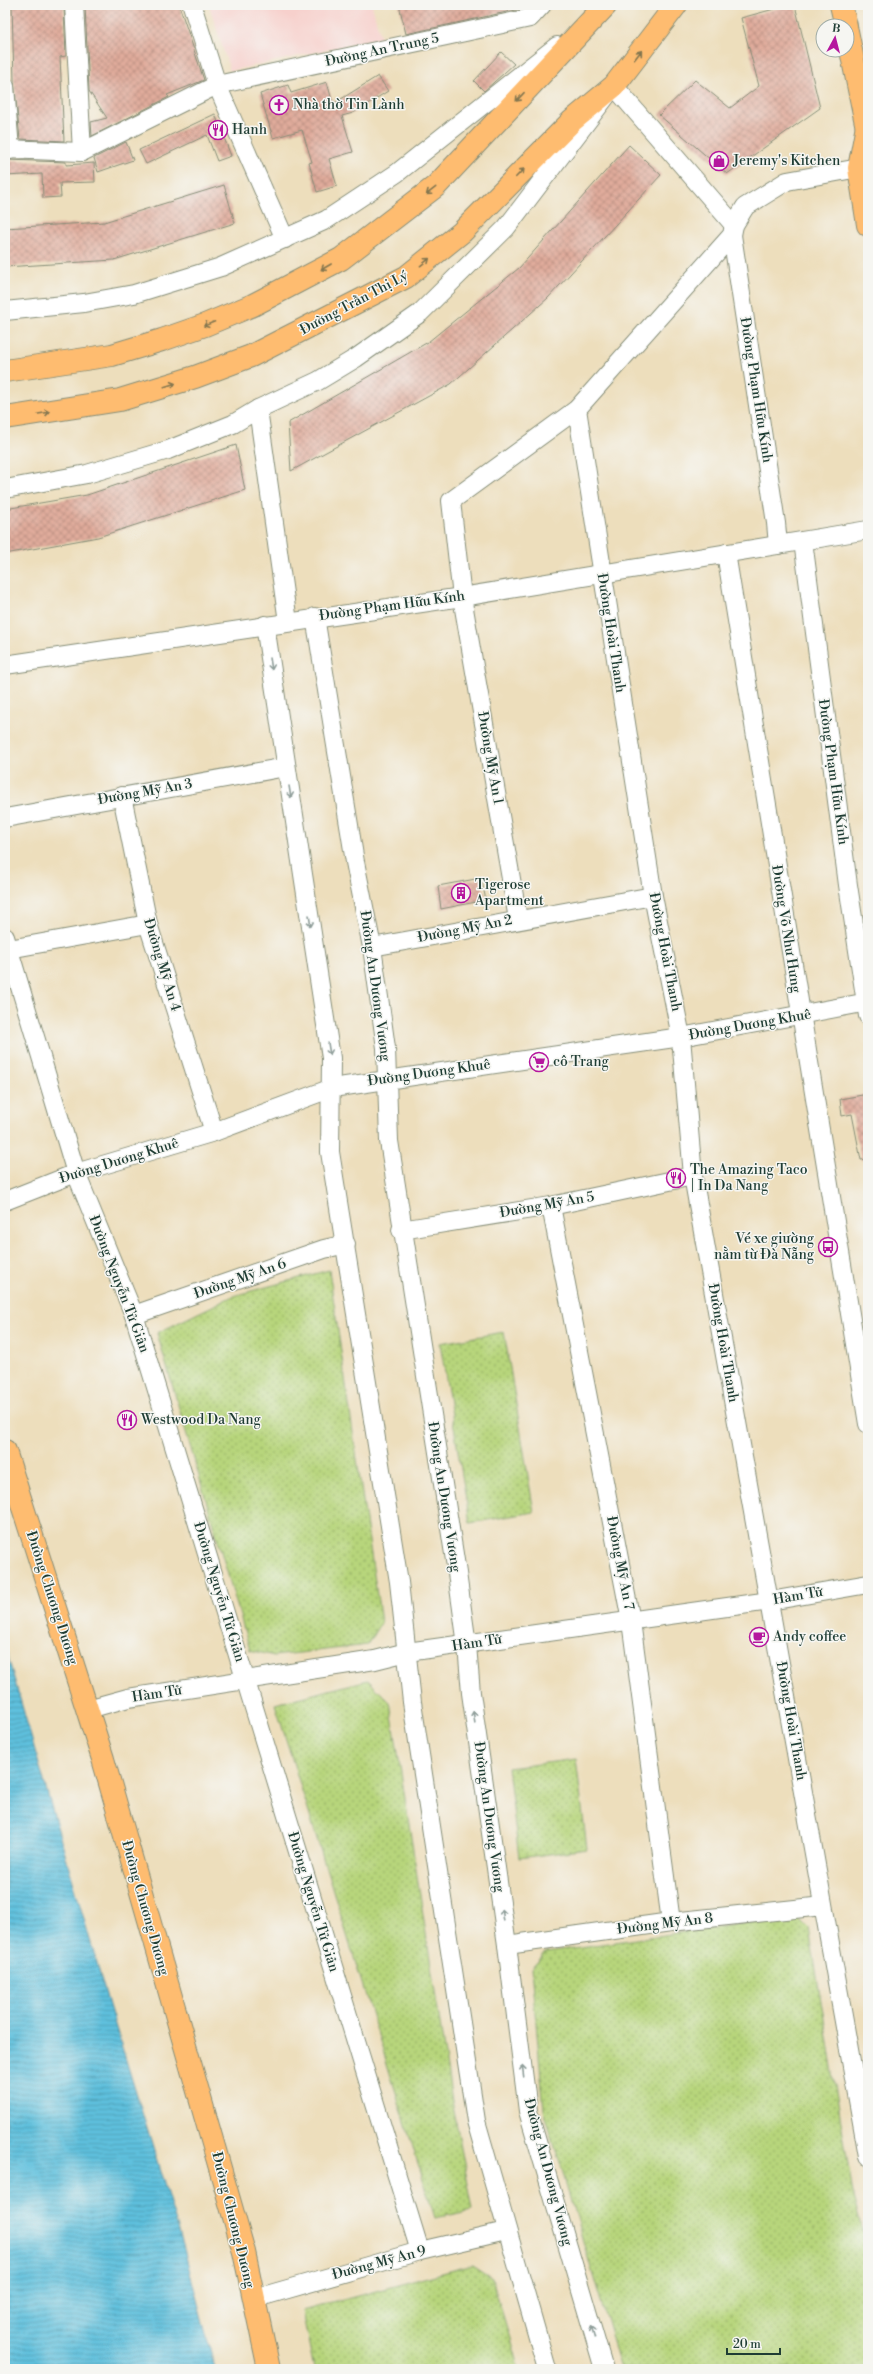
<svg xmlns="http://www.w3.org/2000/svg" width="873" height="2374" viewBox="0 0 873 2374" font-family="'Libre Bodoni',serif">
	<defs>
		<pattern id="garden-dots" width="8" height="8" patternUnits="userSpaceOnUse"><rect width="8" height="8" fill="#b7d57c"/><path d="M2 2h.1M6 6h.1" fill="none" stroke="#94ae66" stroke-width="1.8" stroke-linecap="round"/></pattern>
		<pattern id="water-rules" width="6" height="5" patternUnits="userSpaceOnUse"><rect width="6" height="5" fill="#5fc0dd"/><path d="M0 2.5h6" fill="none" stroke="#4e9db4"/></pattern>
		<pattern id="building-cross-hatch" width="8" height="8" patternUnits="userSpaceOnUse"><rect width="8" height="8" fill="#e0ab9b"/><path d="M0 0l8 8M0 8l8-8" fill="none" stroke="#b58c7f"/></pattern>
	</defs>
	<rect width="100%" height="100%" fill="#f6f6f2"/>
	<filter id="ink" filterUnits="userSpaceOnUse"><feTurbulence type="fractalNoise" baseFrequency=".025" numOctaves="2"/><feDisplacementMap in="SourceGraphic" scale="8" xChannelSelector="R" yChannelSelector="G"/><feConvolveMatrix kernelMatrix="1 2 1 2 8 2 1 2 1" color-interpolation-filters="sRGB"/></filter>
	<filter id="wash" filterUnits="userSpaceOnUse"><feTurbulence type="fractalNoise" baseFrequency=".012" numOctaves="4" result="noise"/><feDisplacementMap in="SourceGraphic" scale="16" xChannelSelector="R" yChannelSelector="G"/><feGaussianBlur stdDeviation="0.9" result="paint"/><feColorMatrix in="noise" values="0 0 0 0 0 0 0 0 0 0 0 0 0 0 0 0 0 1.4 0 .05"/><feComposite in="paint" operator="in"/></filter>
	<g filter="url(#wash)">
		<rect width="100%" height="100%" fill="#eddebc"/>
		<polygon fill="#f7d0cc" points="209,5 372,5 381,38 230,71"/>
		<g fill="url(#garden-dots)" stroke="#6b8958">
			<polygon points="329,1270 381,1622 367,1645 274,1656 250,1650 157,1333 233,1296"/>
			<polygon points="504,1332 534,1512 470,1523 440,1343"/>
			<polygon points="368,1680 390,1702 452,2101 473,2210 435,2218 275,1704"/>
			<polygon points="576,1759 587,1849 519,1858 508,1768"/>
			<polygon points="796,1916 809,1929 853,2193 868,2248 868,2369 621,2369 544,2110 531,1969 546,1952"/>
			<polygon points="472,2265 492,2278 519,2369 314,2369 302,2311"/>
		</g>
		<polygon fill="url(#water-rules)" stroke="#3f7e88" points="5,1647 109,2005 183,2245 215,2369 5,2369"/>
		<g id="blocks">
			<g fill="url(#building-cross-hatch)">
				<polygon points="12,5 64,5 66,56 60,57 64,141 20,139 14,81"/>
				<polygon points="85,5 179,5 204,80 167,95 169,97 92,136 91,122 107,118 89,91"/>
				<polygon points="399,5 528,5 525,8 406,34"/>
				<polygon points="789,5 795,5 820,108 727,174 659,115 695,80 730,108 759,86 741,18"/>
				<polygon points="501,52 514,64 484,91 474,81"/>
				<polygon points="378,76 388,91 353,113 342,116 353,152 329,159 337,186 317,192 309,163 312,162 302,130 273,138 260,94 288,85 291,93 327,82 333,104"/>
				<polygon points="215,114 231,156 217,161 207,135 146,164 139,150"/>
				<polygon points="126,142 133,160 98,172 94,158"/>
				<polygon points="629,145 661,175 548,298 451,384 291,471 288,423 428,342 519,268"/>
				<polygon points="5,160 66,162 66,165 94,163 95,182 60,183 61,197 43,198 42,174 5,176"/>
				<polygon points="224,185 235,223 114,260 5,267 5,228 104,222"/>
				<polygon points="236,445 245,490 98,537 5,554 5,509 87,495"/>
				<polygon points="481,878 486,900 441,909 438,886"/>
				<polygon points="868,1094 868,1159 861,1160 852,1114 842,1116 840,1099"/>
			</g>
		</g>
	</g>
	<g filter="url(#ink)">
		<use href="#blocks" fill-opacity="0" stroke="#868e78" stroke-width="1"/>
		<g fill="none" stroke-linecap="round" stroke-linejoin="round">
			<defs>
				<g id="minor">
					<polyline points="74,5 82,152"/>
					<polyline points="192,5 217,85 285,239"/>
					<polyline points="5,86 10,150"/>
					<polyline points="5,149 82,152 217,85 530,18 542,5"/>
					<polyline points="732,235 776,523 778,545"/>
					<polyline points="5,311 84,303 134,294 221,267 326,220 397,173 557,46"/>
					<polyline points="258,409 288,622"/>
					<polyline points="577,409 653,896 681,1037 693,1176 868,2156"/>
					<polyline points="5,489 87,474 168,450 233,424 258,409 318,381 356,358 420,313 506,228 614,86 734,225"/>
					<polyline points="803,541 848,885 868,1016"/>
					<polyline points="726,553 868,1424"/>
					<polyline points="315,617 355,862 372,947 386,1048 389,1141 457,1573 467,1645 471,1693 507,1945 528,2111 604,2369"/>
					<polyline points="265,625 331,1058 330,1152 399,1582 412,1702 476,2121 547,2369"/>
					<polyline points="5,665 462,597 868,530"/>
					<polyline points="122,796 148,924 214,1132"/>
					<polyline points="5,818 286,767"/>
					<polyline points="518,919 462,597 451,501 577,409 732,235 734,225 745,207 787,181 859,168"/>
					<polyline points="5,937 76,1173 134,1315 420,2251"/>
					<polyline points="372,947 653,896"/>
					<polyline points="9,949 148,924"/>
					<polyline points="5,1201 76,1173 214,1132 332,1088 681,1037 868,1002"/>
					<polyline points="551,1206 631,1621 671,1922"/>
					<polyline points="401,1230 551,1206 693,1176"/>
					<polyline points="134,1315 324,1249 346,1244"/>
					<polyline points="88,1709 128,1698 375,1660 407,1652 770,1601 868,1584"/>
					<polyline points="507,1945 671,1922 823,1906"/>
					<polyline points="253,2299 420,2251 506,2231"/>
				</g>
				<g id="major">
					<polyline points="867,126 859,168 868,225"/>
					<polyline points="5,371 112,355 162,340 205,325 253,305 341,259 436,186 606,5"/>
					<polyline points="5,418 120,400 195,377 251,356 406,277 462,232 572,121 614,86 676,5"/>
					<polyline points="5,1451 103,1759 244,2252 269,2369"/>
				</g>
				<g id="highway">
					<polyline points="841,5 846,26"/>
					<polyline points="847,31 868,133"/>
				</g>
			</defs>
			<use href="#minor" stroke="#868e78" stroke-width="20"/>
			<use href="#major" stroke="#868e78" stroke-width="24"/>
			<use href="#highway" stroke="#868e78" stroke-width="24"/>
			<use href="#minor" stroke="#fff" stroke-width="18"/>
			<use href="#major" stroke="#febc70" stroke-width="22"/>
			<use href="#highway" stroke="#febc70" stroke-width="22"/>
		</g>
		<defs><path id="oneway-shaft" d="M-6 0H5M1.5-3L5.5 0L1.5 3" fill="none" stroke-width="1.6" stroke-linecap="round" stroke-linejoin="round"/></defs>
		<g stroke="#83764f">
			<use href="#oneway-shaft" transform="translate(638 55) rotate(-52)"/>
			<use href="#oneway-shaft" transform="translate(520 97) rotate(133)"/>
			<use href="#oneway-shaft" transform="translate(520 173) rotate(-46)"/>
			<use href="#oneway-shaft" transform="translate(431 191) rotate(142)"/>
			<use href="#oneway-shaft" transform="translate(425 262) rotate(-39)"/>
			<use href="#oneway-shaft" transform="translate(326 267) rotate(150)"/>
			<use href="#oneway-shaft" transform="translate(209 324) rotate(158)"/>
			<use href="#oneway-shaft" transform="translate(170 385) rotate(-17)"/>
			<use href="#oneway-shaft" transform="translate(44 413) rotate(-9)"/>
		</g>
		<g stroke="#8f9e9a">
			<use href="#oneway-shaft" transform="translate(271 664) rotate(81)"/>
			<use href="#oneway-shaft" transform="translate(290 792) rotate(81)"/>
			<use href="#oneway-shaft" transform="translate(310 921) rotate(81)"/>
			<use href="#oneway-shaft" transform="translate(329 1049) rotate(81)"/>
			<use href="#oneway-shaft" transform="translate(474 1717) rotate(-98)"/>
			<use href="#oneway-shaft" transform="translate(503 1915) rotate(-98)"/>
			<use href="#oneway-shaft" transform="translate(523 2071) rotate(-97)"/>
			<use href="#oneway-shaft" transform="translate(593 2332) rotate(-106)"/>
		</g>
	</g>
	<defs>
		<symbol id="church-ring" viewBox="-11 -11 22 22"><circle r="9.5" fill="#f6f6f2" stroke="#b5179e" stroke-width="1.5"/><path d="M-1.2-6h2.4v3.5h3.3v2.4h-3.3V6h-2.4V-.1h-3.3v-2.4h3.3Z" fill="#b5179e"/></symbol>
		<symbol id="restaurant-ring" viewBox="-11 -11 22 22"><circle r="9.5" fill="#f6f6f2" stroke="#b5179e" stroke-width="1.5"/><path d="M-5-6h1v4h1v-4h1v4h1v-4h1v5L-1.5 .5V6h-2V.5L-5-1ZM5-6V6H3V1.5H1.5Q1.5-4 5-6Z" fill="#b5179e"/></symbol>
		<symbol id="shop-ring" viewBox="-11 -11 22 22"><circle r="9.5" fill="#f6f6f2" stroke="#b5179e" stroke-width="1.5"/><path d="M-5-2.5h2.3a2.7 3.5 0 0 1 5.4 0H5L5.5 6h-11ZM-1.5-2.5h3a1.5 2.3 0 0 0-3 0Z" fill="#b5179e"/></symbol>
		<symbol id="building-ring" viewBox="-11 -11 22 22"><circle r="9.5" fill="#f6f6f2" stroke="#b5179e" stroke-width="1.5"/><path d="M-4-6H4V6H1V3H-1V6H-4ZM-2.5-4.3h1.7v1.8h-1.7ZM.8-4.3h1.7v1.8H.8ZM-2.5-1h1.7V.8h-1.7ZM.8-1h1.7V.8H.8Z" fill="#b5179e"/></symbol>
		<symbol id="supermarket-ring" viewBox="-11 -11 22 22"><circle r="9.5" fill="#f6f6f2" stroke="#b5179e" stroke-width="1.5"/><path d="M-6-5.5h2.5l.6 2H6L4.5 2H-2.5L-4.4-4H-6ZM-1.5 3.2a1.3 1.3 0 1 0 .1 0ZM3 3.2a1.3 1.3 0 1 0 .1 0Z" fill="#b5179e"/></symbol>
		<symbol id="bus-ring" viewBox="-11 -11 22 22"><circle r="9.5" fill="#f6f6f2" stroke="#b5179e" stroke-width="1.5"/><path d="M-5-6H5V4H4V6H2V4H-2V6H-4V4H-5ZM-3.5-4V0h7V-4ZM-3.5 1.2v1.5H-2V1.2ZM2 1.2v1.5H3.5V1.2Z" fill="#b5179e"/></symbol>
		<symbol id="cafe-ring" viewBox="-11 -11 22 22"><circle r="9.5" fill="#f6f6f2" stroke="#b5179e" stroke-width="1.5"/><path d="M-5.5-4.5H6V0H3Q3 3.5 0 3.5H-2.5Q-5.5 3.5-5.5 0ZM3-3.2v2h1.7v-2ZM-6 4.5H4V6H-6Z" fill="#b5179e"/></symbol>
	</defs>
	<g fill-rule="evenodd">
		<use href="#church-ring" x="268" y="94" width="22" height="22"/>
		<use href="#restaurant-ring" x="207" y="119" width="22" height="22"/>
		<use href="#shop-ring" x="708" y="150" width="22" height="22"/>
		<use href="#building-ring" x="450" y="882" width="22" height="22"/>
		<use href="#supermarket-ring" x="528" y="1051" width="22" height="22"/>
		<use href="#restaurant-ring" x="665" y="1167" width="22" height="22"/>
		<use href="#bus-ring" x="817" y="1236" width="22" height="22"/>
		<use href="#restaurant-ring" x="116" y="1409" width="22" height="22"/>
		<use href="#cafe-ring" x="748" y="1626" width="22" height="22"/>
	</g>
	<g text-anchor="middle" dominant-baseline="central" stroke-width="3" stroke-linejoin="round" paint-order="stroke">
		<g font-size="14" fill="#1f3d34" stroke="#f6f6f2">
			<text transform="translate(382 50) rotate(-12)">Đường An Trung 5</text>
			<text transform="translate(354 303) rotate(-28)">Đường Trần Thị Lý</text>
			<text transform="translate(756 390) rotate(81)">Đường Phạm Hữu Kính</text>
			<text transform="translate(392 606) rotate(-8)">Đường Phạm Hữu Kính</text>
			<text transform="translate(611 633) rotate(81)">Đường Hoài Thanh</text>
			<text transform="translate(490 758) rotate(80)">Đường Mỹ An 1</text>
			<text transform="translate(833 772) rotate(82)">Đường Phạm Hữu Kính</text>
			<text transform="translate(145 792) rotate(-10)">Đường Mỹ An 3</text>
			<text transform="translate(465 929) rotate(-11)">Đường Mỹ An 2</text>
			<text transform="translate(786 929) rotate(81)">Đường Võ Như Hưng</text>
			<text transform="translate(665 952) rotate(79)">Đường Hoài Thanh</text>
			<text transform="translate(162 965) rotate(73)">Đường Mỹ An 4</text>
			<text transform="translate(375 986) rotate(82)">Đường An Dương Vương</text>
			<text transform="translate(750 1025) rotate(-10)">Đường Dương Khuê</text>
			<text transform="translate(429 1073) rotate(-8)">Đường Dương Khuê</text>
			<text transform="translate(119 1161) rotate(-17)">Đường Dương Khuê</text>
			<text transform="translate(547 1205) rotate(-10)">Đường Mỹ An 5</text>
			<text transform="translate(240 1279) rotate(-19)">Đường Mỹ An 6</text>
			<text transform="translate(119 1284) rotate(69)">Đường Nguyễn Tử Giản</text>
			<text transform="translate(723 1343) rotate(80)">Đường Hoài Thanh</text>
			<text transform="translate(444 1497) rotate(81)">Đường An Dương Vương</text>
			<text transform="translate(620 1563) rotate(79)">Đường Mỹ An 7</text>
			<text transform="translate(219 1592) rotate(73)">Đường Nguyễn Tử Giản</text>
			<text transform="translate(798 1596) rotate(-10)">Hàm Tử</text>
			<text transform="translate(52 1598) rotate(72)">Đường Chương Dương</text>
			<text transform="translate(477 1643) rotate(-9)">Hàm Tử</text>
			<text transform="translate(157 1694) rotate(-9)">Hàm Tử</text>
			<text transform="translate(791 1721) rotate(80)">Đường Hoài Thanh</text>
			<text transform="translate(489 1817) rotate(82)">Đường An Dương Vương</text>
			<text transform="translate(313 1902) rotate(73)">Đường Nguyễn Tử Giản</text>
			<text transform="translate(145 1908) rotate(74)">Đường Chương Dương</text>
			<text transform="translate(665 1924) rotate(-7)">Đường Mỹ An 8</text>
			<text transform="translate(548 2172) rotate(75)">Đường An Dương Vương</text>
			<text transform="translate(233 2220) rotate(76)">Đường Chương Dương</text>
			<text transform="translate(379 2263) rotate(-15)">Đường Mỹ An 9</text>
		</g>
		<g font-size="14" fill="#1f3d34" stroke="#f6f6f2" text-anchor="start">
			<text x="293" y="105">Nhà thờ Tin Lành</text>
			<text x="232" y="130">Hanh</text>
			<text x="733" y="161">Jeremy's Kitchen</text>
			<text x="475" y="885">Tigerose<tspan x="475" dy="16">Apartment</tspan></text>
			<text x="553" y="1062">cô Trang</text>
			<text x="690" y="1170">The Amazing Taco<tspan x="690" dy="16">| In Da Nang</tspan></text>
			<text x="814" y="1239" text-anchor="end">Vé xe giường<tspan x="814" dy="16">nằm từ Đà Nẵng</tspan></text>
			<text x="141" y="1420">Westwood Da Nang</text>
			<text x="773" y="1637">Andy coffee</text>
		</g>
	</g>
	<rect width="873" height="2374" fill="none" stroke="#f6f6f2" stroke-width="20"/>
	<g transform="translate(835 38) rotate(7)"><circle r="19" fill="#f6f6f2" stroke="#a0aca6"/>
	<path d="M0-3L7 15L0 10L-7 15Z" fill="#b5179e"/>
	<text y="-6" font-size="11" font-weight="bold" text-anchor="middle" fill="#1f3d34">B</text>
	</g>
	<path d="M727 2348v6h53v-6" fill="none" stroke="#1f3d34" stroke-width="2"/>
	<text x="733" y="2348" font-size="12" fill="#1f3d34" stroke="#f6f6f2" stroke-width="3" paint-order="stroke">20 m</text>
</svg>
